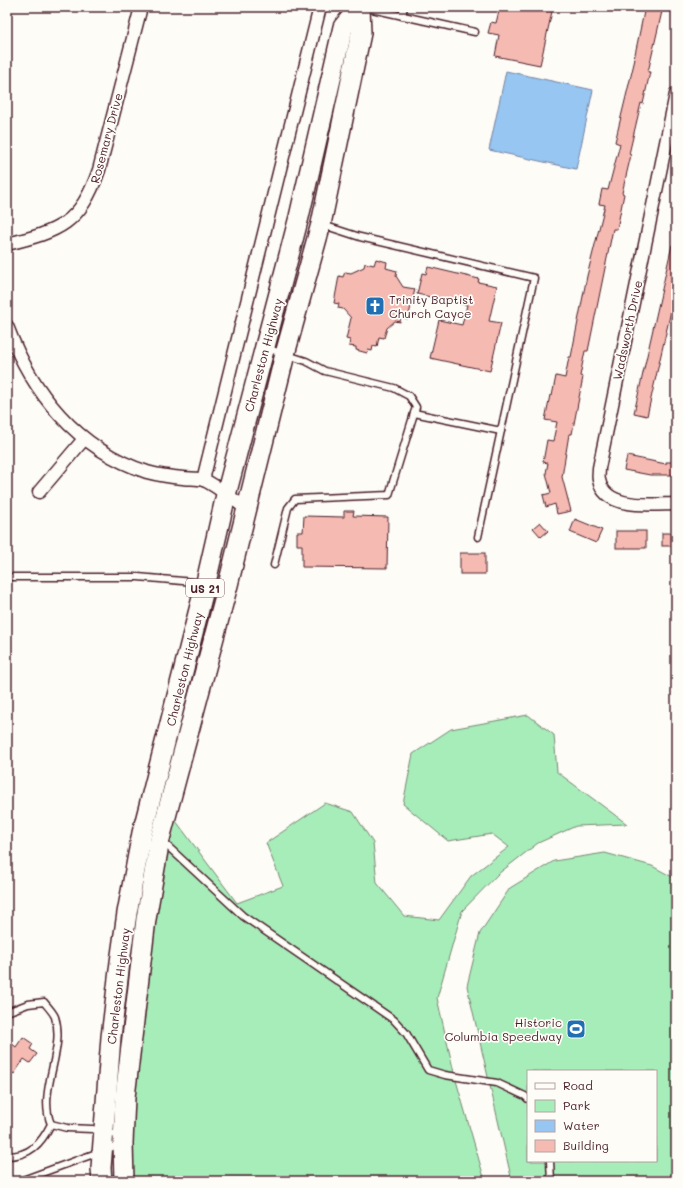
<svg xmlns="http://www.w3.org/2000/svg" width="683" height="1188" viewBox="0 0 683 1188" font-family="Mali,sans-serif">
	<rect width="100%" height="100%" fill="#fdfcf7"/>
	<filter id="ink" filterUnits="userSpaceOnUse"><feTurbulence type="fractalNoise" baseFrequency=".025" numOctaves="2"/><feDisplacementMap in="SourceGraphic" scale="8" xChannelSelector="R" yChannelSelector="G"/><feConvolveMatrix kernelMatrix="1 2 1 2 8 2 1 2 1" color-interpolation-filters="sRGB"/></filter>
	<g filter="url(#ink)">
		<g fill="#a7edb9" stroke="#788672" fill-rule="evenodd">
			<polygon points="528,715 554,735 557,772 627,824 576,826 538,843 498,874 462,911 437,998 455,1077 485,1181 124,1181 167,809 237,903 283,886 266,843 325,803 353,812 373,843 377,883 404,916 439,920 471,876 509,847 492,834 448,841 403,804 413,754 451,729"/>
			<path d="M605,853L652,866L676,879V1181H512L467,986L480,933L510,888L554,861ZM528,1071H656V1161H528Z"/>
		</g>
		<polygon fill="#96c6f1" stroke="#7883a2" points="506,71 593,90 576,169 489,150"/>
		<g fill="#f5bab2" stroke="#4a1f2b">
			<polygon points="500,7 553,7 540,65 495,56 499,35 488,33 491,22 496,23"/>
			<polygon points="645,7 663,7 648,72 650,72 643,104 641,103 629,154 631,155 622,193 624,194 617,229 613,229 588,351 585,351 580,376 583,377 572,434 569,434 562,477 571,511 557,514 555,504 546,507 543,495 551,493 546,473 548,463 543,462 547,440 553,441 557,422 545,420 550,395 552,396 556,376 565,378 569,357 571,357 587,276 605,205 599,204 602,189 608,190 620,144 615,142 635,59 634,59"/>
			<polygon points="672,245 676,245 676,289 647,416 634,413"/>
			<polygon points="376,259 387,262 386,268 397,271 396,276 403,287 415,289 408,319 401,317 400,322 395,321 387,328 384,338 379,337 377,347 373,346 372,351 368,350 367,353 356,350 356,347 349,346 350,340 346,339 351,318 343,309 338,308 339,304 334,303 339,276 343,277 345,272 351,273 364,267 365,263 374,265"/>
			<polygon points="428,267 479,279 478,282 497,286 489,321 501,323 490,371 430,358 439,320 462,325 467,305 417,294 422,273 426,274"/>
			<polygon points="627,456 666,464 666,462 676,462 676,475 650,475 624,470"/>
			<polygon points="344,511 354,511 353,516 388,517 387,568 302,567 302,545 297,545 297,532 303,532 304,516 344,517"/>
			<polygon points="575,519 602,530 596,543 570,532"/>
			<polygon points="540,522 548,531 541,537 533,528"/>
			<rect x="616" y="531" width="30" height="17"/>
			<rect x="662" y="533" width="14" height="13"/>
			<rect x="460" y="553" width="25" height="21"/>
			<polygon points="23,1037 33,1044 30,1049 37,1054 30,1063 24,1059 14,1074 7,1069 7,1049 11,1043 16,1047"/>
		</g>
		<g fill="none" stroke-linecap="round" stroke-linejoin="round">
			<defs>
				<g id="service">
					<polyline points="363,7 475,32"/>
					<polyline points="402,16 404,7"/>
					<polyline points="323,225 360,237 534,278 478,537"/>
					<polyline points="266,348 306,361 325,371 394,388 409,396 416,407 389,495 295,499 288,508 274,565"/>
					<polyline points="414,413 501,431"/>
					<polyline points="7,577 138,577 227,585"/>
					<polyline points="162,841 243,916 394,1020 406,1033 428,1070 445,1075 497,1083 525,1096 528,1099"/>
					<path d="M7,1012L28,1004L44,1002C47,1006 53,1012 55,1017C66,1050 37,1091 51,1124C41,1144 30,1156 7,1156"/>
					<polyline points="51,1124 67,1128 92,1129 121,1136"/>
					<polyline points="550,1161 551,1181"/>
					<polyline points="20,1181 121,1144"/>
				</g>
				<g id="minor">
					<path d="M676,94L599,468C599,472 598,477 599,480C605,511 654,504 676,504"/>
					<path d="M7,244C60,231 80,224 99,170L141,7"/>
					<path d="M7,326C32,393 77,449 147,472C158,475 171,477 183,478C189,479 198,478 204,480C219,487 233,500 247,509"/>
					<polyline points="203,480 320,7"/>
					<polyline points="39,492 84,439"/>
				</g>
				<g id="primary">
					<polyline points="102,1181 101,1168 111,1037 120,962 127,913 142,833 206,582 226,495 299,217 343,27 360,7"/>
					<polyline points="124,1181 123,1143 125,1097 146,919 160,839 228,585 285,354 321,224 361,33 360,7"/>
				</g>
			</defs>
			<use href="#service" stroke="#4a1f2b" stroke-width="9"/>
			<use href="#minor" stroke="#4a1f2b" stroke-width="15"/>
			<use href="#primary" stroke="#4a1f2b" stroke-width="22"/>
			<use href="#service" stroke="#fdfcf7" stroke-width="6"/>
			<use href="#minor" stroke="#fdfcf7" stroke-width="12"/>
			<use href="#primary" stroke="#fdfcf7" stroke-width="19"/>
		</g>
	</g>
	<defs>
		<symbol id="church-square" viewBox="-11 -11 22 22"><rect x="-9" y="-9" width="18" height="18" rx="4" fill="#1f6fb2" stroke="#fdfcf7"/><path d="M-1.2-6h2.4v3.5h3.3v2.4h-3.3V6h-2.4V-.1h-3.3v-2.4h3.3Z" fill="#fff"/></symbol>
		<symbol id="stadium-square" viewBox="-11 -11 22 22"><rect x="-9" y="-9" width="18" height="18" rx="4" fill="#1f6fb2" stroke="#fdfcf7"/><path d="M0-5a6.5 5 0 1 0 0 10a6.5 5 0 1 0 0-10ZM-3.5-1.8h7v3.6h-7Z" fill="#fff"/></symbol>
	</defs>
	<g fill-rule="evenodd">
		<use href="#church-square" x="364" y="295" width="22" height="22"/>
		<use href="#stadium-square" x="565" y="1018" width="22" height="22"/>
	</g>
	<g text-anchor="middle" dominant-baseline="central" stroke-width="3.5" stroke-linejoin="round" paint-order="stroke">
		<rect fill="#fdfcf7" stroke="#806168" stroke-width="1" x="186" y="579" width="38" height="18" rx="3"/>
		<g font-size="11" font-weight="bold" fill="#4a1f2b">
			<text x="205" y="588">US 21</text>
		</g>
		<g font-size="12" fill="#4a1f2b" stroke="#fdfcf7">
			<text transform="translate(106 138) rotate(-75)">Rosemary Drive</text>
			<text transform="translate(627 330) rotate(-78)">Wadsworth Drive</text>
			<text transform="translate(263 355) rotate(-75)">Charleston Highway</text>
			<text transform="translate(184 669) rotate(-76)">Charleston Highway</text>
			<text transform="translate(118 986) rotate(-83)">Charleston Highway</text>
		</g>
		<g font-size="12" fill="#4a1f2b" stroke="#fdfcf7" text-anchor="start">
			<text x="389" y="299">Trinity Baptist<tspan x="389" dy="14">Church Cayce</tspan></text>
			<text x="562" y="1022" text-anchor="end">Historic<tspan x="562" dy="14">Columbia Speedway</tspan></text>
		</g>
	</g>
	<rect width="683" height="1188" fill="none" stroke="#fdfcf7" stroke-width="24"/>
	<rect x="12" y="12" width="659" height="1164" fill="none" stroke="#4a1f2b" stroke-width="1.5" filter="url(#ink)"/>
	<rect x="527" y="1070" width="130" height="92" fill="#fdfcf7" stroke="#b5a4a5"/>
	<rect x="535" y="1083" width="20" height="6" fill="#fdfcf7" stroke="#b5a4a5"/>
	<text x="563" y="1090" font-size="12" fill="#4a1f2b">Road</text>
	<rect x="535" y="1100" width="20" height="12" fill="#a7edb9" stroke="#b5a4a5"/>
	<text x="563" y="1110" font-size="12" fill="#4a1f2b">Park</text>
	<rect x="535" y="1120" width="20" height="12" fill="#96c6f1" stroke="#b5a4a5"/>
	<text x="563" y="1130" font-size="12" fill="#4a1f2b">Water</text>
	<rect x="535" y="1140" width="20" height="12" fill="#f5bab2" stroke="#b5a4a5"/>
	<text x="563" y="1150" font-size="12" fill="#4a1f2b">Building</text>
</svg>
